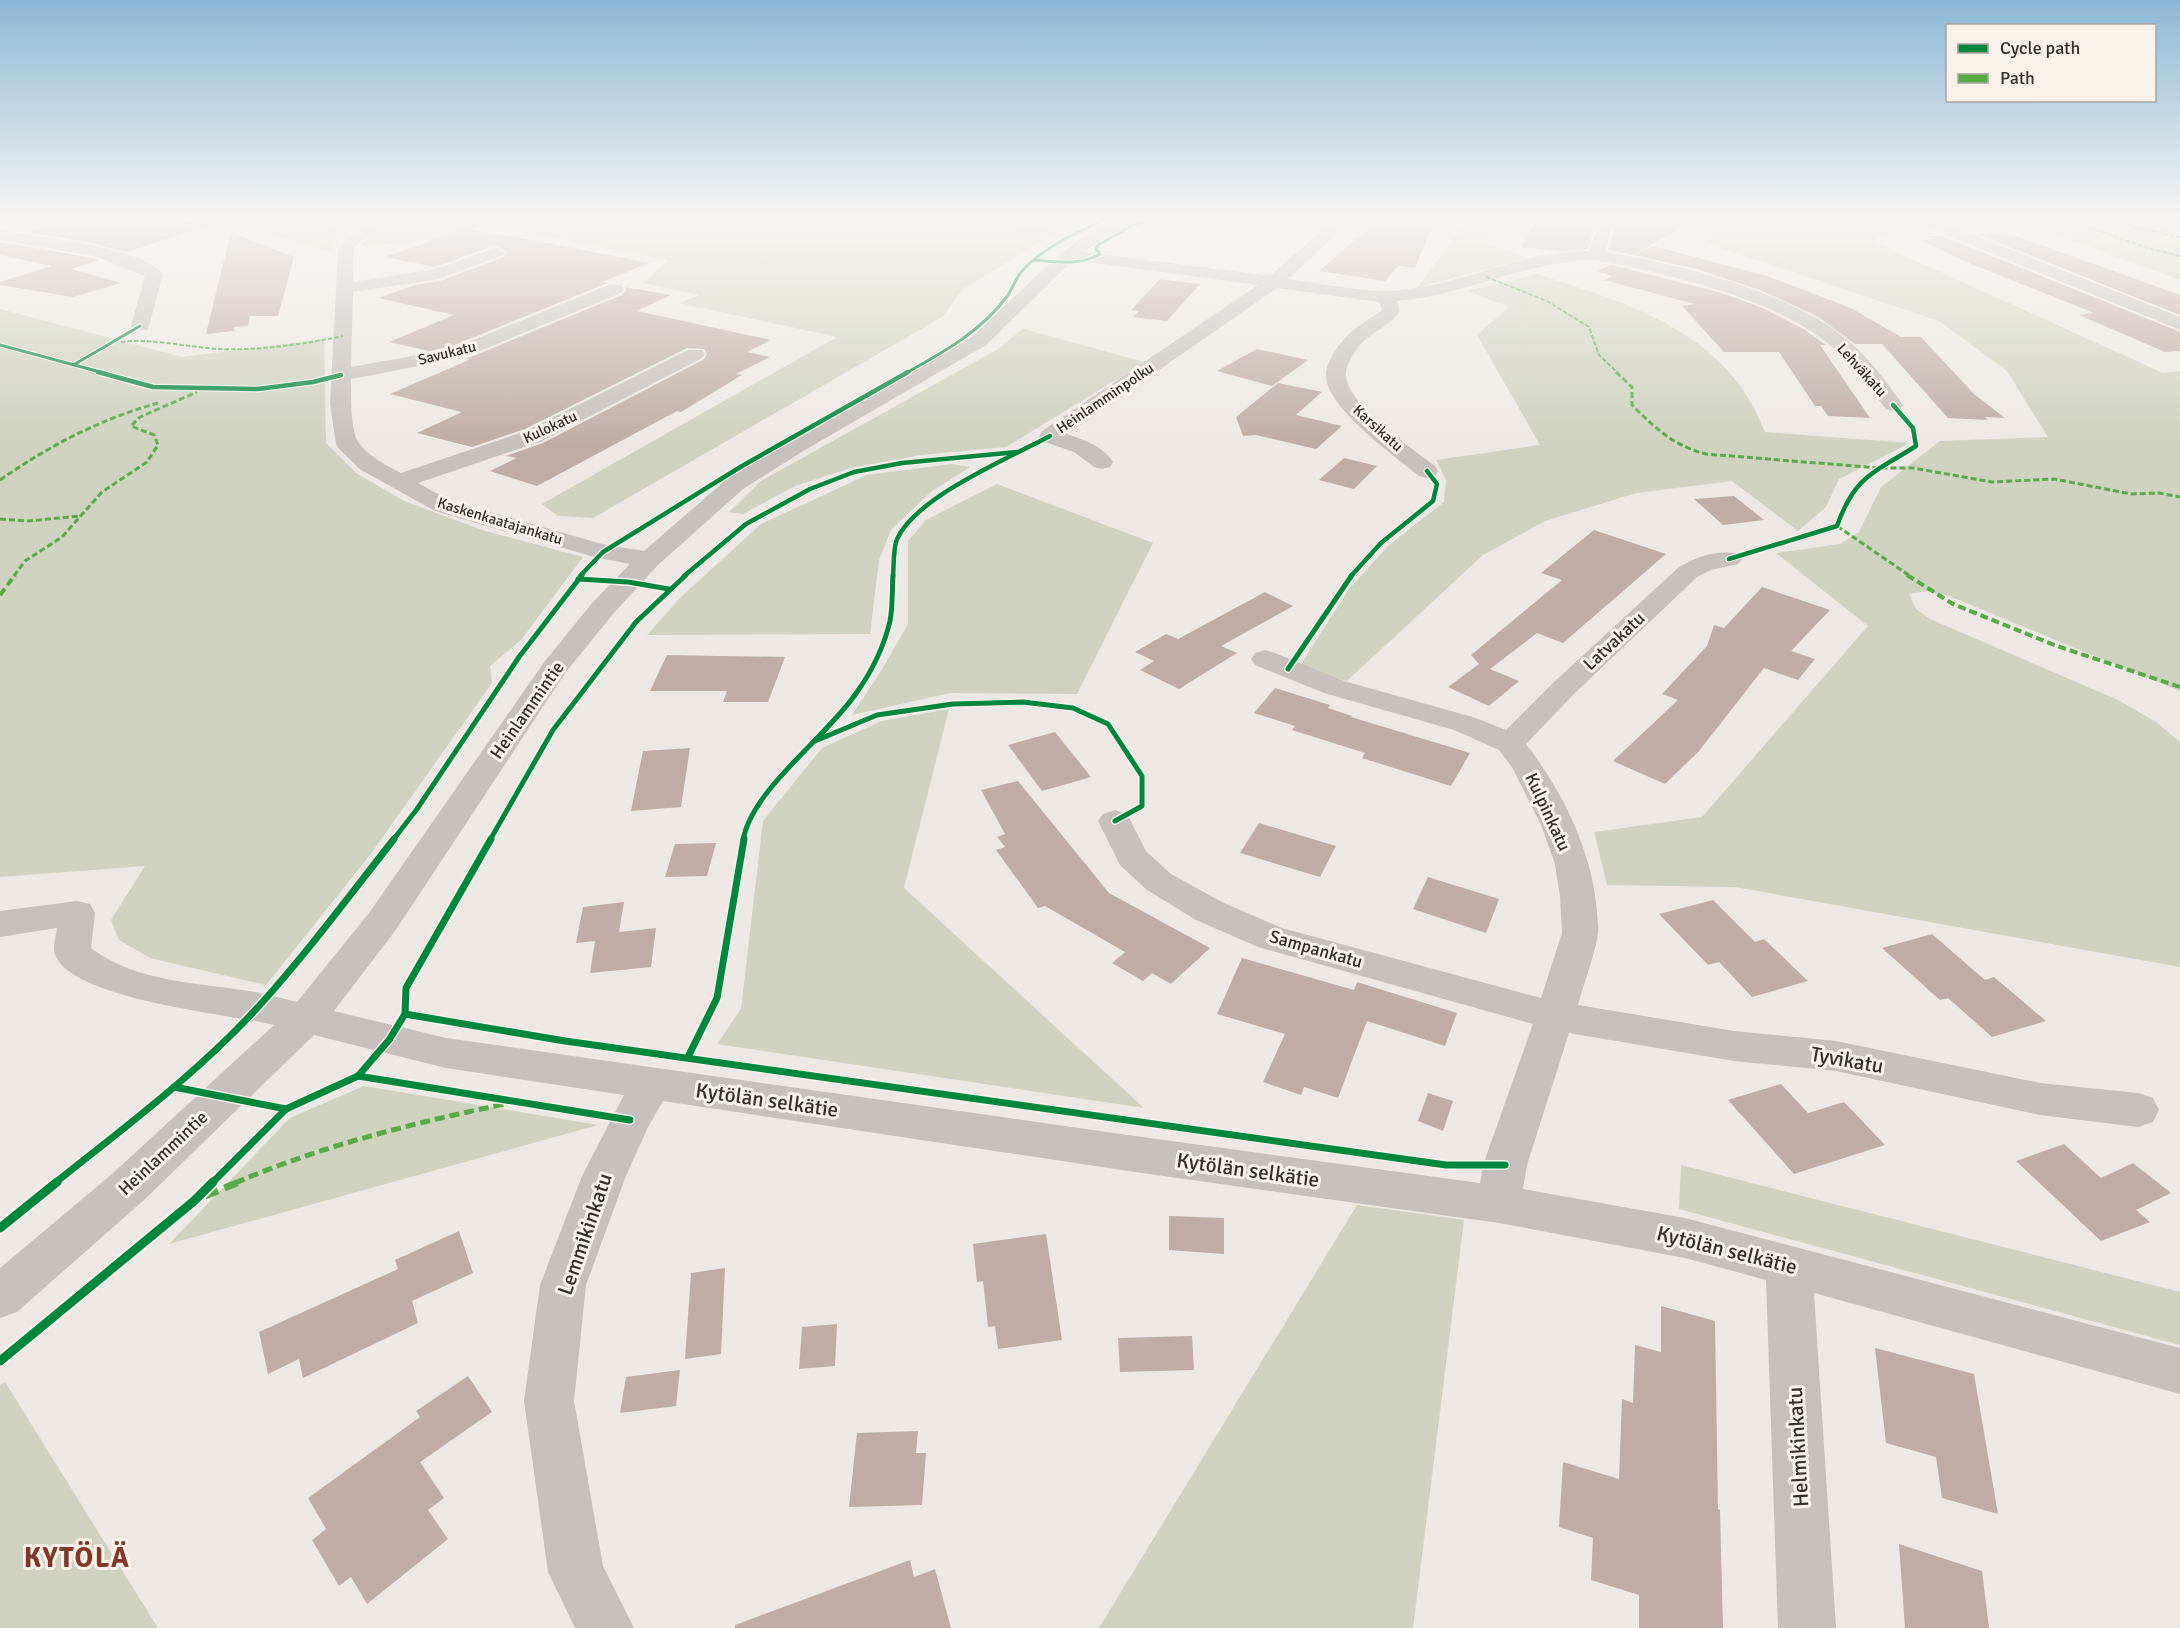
<svg xmlns="http://www.w3.org/2000/svg" width="2180" height="1628" viewBox="0 0 2180 1628" font-family="Signika,sans-serif">
	<rect width="100%" height="100%" fill="#ede8e3"/>
	<g fill="#cfd2be">
		<polygon points="223,217 318,217 343,236 330,252 222,220"/>
		<path d="M424,217L633,218L649,217H980L1059,231L963,289L942,317L593,518L558,516L542,504L837,337L679,303L699,295L643,283L668,260L488,225L438,240L361,246C373,227 403,220 424,217Z"/>
		<polygon points="1469,217 1505,217 1487,244 1529,258 1417,288"/>
		<polygon points="1690,217 1897,217 1912,220 1872,241 2163,373 2180,371 2180,691 1949,596 1927,591 1909,594 1916,609 1930,619 2118,700 2156,722 2180,742 2180,967 1735,887 1607,885 1594,832 1702,817 1868,626 1776,553 1840,544 1859,532 1881,487 1940,441 2048,437 2007,371 1939,321 1709,244 1698,219"/>
		<polygon points="2009,217 2180,217 2180,280"/>
		<path d="M1537,274C1629,304 1727,331 1765,432L1910,443L1839,479L1826,507L1798,531L1732,481L1636,493L1545,521L1483,555L1347,681L1299,667L1349,589L1389,545L1444,502L1446,480L1436,460L1540,445L1477,335L1509,307L1467,291Z"/>
		<polygon points="0,309 182,357 324,339 326,443 356,473 404,501 485,531 583,557 521,640 490,666 492,683 370,855 266,985 150,958 119,940 111,920 145,866 0,877"/>
		<polygon points="1023,329 1145,362 1006,447 920,455 851,468 795,486 743,514 729,512 761,481 998,349"/>
		<polygon points="952,464 970,467 932,491 891,530 879,560 870,634 647,635 682,596 761,524 867,475"/>
		<polygon points="997,484 1153,543 1077,694 950,693 852,715 881,671 908,624 908,541 926,520"/>
		<polygon points="949,709 904,888 1144,1108 717,1044 741,1009 763,821 822,748 882,721"/>
		<polygon points="364,1086 598,1125 169,1244 290,1118"/>
		<polygon points="1681,1165 2180,1292 2180,1345 1679,1209"/>
		<polygon points="1357,1205 1464,1220 1413,1628 1099,1628"/>
		<polygon points="5,1382 158,1628 0,1628 0,1385"/>
	</g>
	<g fill="#c0aca5">
		<polygon points="77,217 123,220 132,217 214,224 126,252 87,242 27,232"/>
		<polygon points="1382,217 1436,217 1415,268 1398,266 1385,281 1319,271"/>
		<polygon points="1538,217 1567,217 1598,220 1587,249 1558,251 1521,247"/>
		<polygon points="1643,217 1651,217 1694,221 1633,255 1608,250 1617,222 1640,225"/>
		<polygon points="465,229 553,244 649,263 602,282 607,283 450,347 429,351 389,342 454,315 378,298 415,285 440,281 504,257 507,252 496,245 435,267 385,257"/>
		<polygon points="231,232 294,257 278,316 250,316 248,326 234,327 234,331 206,334"/>
		<polygon points="2005,232 2180,295 2180,315 1977,234"/>
		<polygon points="1928,236 1942,236 2180,332 2180,351 2165,352 2079,315 2094,313 1971,264 1920,240 1934,239"/>
		<polygon points="0,242 93,258 99,260 72,269 121,283 73,297 0,285 0,282 52,266 0,255"/>
		<polygon points="1653,246 1767,276 1851,308 1901,337 1921,337 1974,394 2005,418 1985,417 1988,420 1948,418 1882,344 1855,344 1817,316 1760,290 1696,269 1634,255"/>
		<polygon points="1611,265 1722,293 1765,309 1805,330 1826,345 1820,345 1870,418 1828,416 1821,406 1815,406 1779,352 1724,352 1682,306 1695,304 1604,280 1613,276 1596,271"/>
		<polygon points="1160,279 1200,284 1167,321 1133,317 1139,311 1131,310"/>
		<polygon points="625,287 671,295 637,311 771,340 747,352 770,357 736,374 742,375 681,412 677,411 537,486 490,471 517,458 506,456 543,443 703,360 707,354 704,349 687,348 525,429 472,447 417,433 462,412 390,394 469,360 466,359 622,295 626,290"/>
		<polygon points="1257,349 1308,360 1272,386 1217,371"/>
		<polygon points="1278,383 1322,392 1296,415 1342,426 1316,449 1256,435 1243,436 1236,417"/>
		<polygon points="1344,458 1377,466 1354,489 1319,480"/>
		<polygon points="1734,496 1764,520 1723,525 1694,499"/>
		<polygon points="1594,530 1666,554 1563,643 1537,633 1490,669 1519,681 1489,706 1448,687 1479,664 1471,655 1562,580 1541,573"/>
		<polygon points="1762,587 1830,610 1791,651 1815,659 1798,680 1764,668 1699,751 1665,784 1613,761 1678,700 1662,694 1707,646 1714,625 1724,628"/>
		<polygon points="1265,592 1293,606 1221,646 1237,653 1179,689 1140,670 1154,661 1135,652 1166,634 1178,639"/>
		<polygon points="667,655 785,657 768,702 723,702 727,691 650,691"/>
		<polygon points="1275,688 1330,705 1328,708 1352,716 1351,717 1470,753 1451,786 1362,758 1365,753 1292,730 1295,726 1254,713"/>
		<polygon points="1055,732 1091,777 1042,791 1008,745"/>
		<polygon points="690,748 681,807 631,811 643,751"/>
		<polygon points="1018,781 1109,893 1210,948 1171,984 1152,973 1143,981 1112,963 1125,952 1045,906 1038,908 996,850 1005,847 997,837 1005,834 981,790"/>
		<polygon points="1259,823 1336,846 1320,877 1240,853"/>
		<polygon points="716,843 707,876 665,877 675,844"/>
		<polygon points="1428,877 1499,899 1486,933 1413,909"/>
		<polygon points="1713,900 1755,942 1764,939 1808,981 1752,997 1719,962 1708,965 1659,914"/>
		<polygon points="624,902 619,932 656,928 651,967 590,973 595,941 576,943 583,907"/>
		<polygon points="1932,934 1985,980 1994,977 2046,1021 1992,1037 1948,998 1940,1000 1882,948"/>
		<polygon points="1242,958 1354,990 1357,982 1457,1013 1445,1046 1367,1021 1338,1098 1304,1087 1301,1095 1263,1082 1285,1034 1217,1014"/>
		<polygon points="1781,1084 1808,1113 1844,1102 1885,1145 1794,1174 1728,1100"/>
		<polygon points="1428,1093 1453,1101 1443,1131 1418,1121"/>
		<polygon points="2064,1144 2101,1178 2133,1163 2171,1193 2136,1210 2150,1222 2101,1241 2016,1161"/>
		<polygon points="1169,1216 1224,1218 1224,1254 1169,1250"/>
		<polygon points="459,1231 473,1273 412,1301 418,1323 303,1378 299,1359 268,1374 259,1332 398,1269 395,1260"/>
		<polygon points="1046,1234 1062,1340 998,1349 995,1326 988,1327 983,1281 977,1282 973,1244"/>
		<polygon points="725,1268 721,1354 685,1359 691,1273"/>
		<polygon points="1661,1306 1715,1321 1718,1509 1720,1510 1723,1628 1639,1628 1639,1595 1591,1580 1593,1538 1559,1527 1563,1462 1619,1479 1622,1399 1633,1403 1635,1345 1661,1352"/>
		<polygon points="837,1324 835,1366 799,1369 802,1327"/>
		<polygon points="1192,1336 1194,1370 1120,1372 1118,1338"/>
		<polygon points="1875,1348 1974,1374 1998,1514 1942,1498 1936,1457 1886,1443"/>
		<polygon points="680,1370 676,1406 620,1413 626,1377"/>
		<polygon points="468,1376 492,1412 420,1462 444,1498 428,1510 448,1539 367,1604 351,1577 339,1586 312,1540 326,1529 308,1498 420,1417 416,1411"/>
		<polygon points="918,1431 916,1453 926,1453 922,1505 849,1507 857,1433"/>
		<polygon points="1899,1544 1982,1571 1989,1628 1905,1628"/>
		<polygon points="910,1560 914,1577 935,1569 951,1628 735,1628 735,1625"/>
	</g>
	<g fill="none" stroke-linecap="round" stroke-linejoin="round">
		<g fill="#c6c0bc" fill-rule="evenodd">
			<path d="M395,217H417L414,220C399,225 362,233 355,248C351,257 354,272 353,282L436,269L497,247L505,252L503,255L439,279L353,292L351,367L451,349L609,285H621L624,289L621,293L462,358L351,379C351,395 350,431 359,443C369,457 386,465 401,473L526,431L688,350H702L705,354L702,358L542,441L418,483L451,501L606,545L644,551L727,479L789,440L972,337L1052,261L1080,239L1124,217H1144L1083,252L1270,276L1319,233L1333,217H1348L1331,239L1288,279C1327,284 1370,295 1410,289C1470,281 1528,250 1589,251L1602,217H1619L1614,222L1605,252C1676,263 1782,290 1840,334C1864,352 1886,380 1903,405L1900,409L1893,411L1886,409C1867,386 1850,359 1825,341C1776,304 1715,288 1657,273C1630,267 1603,258 1576,261C1515,267 1459,296 1397,301L1400,311C1389,328 1367,333 1356,350C1351,357 1345,368 1346,376C1349,407 1411,447 1435,466L1438,471L1435,476L1427,478L1419,476C1395,456 1326,408 1326,375C1326,362 1337,347 1345,338C1356,326 1370,319 1382,310L1379,302L1277,288L1067,434C1084,440 1103,446 1113,462L1110,467L1102,469L1094,467L1074,452L1042,441L1039,436L1042,431L1258,285L1073,260L986,345L805,450L743,489L658,565L613,614L566,672L395,931L334,1011L446,1038L1135,1136L1480,1183L1483,1165L1533,1024L1258,947L1196,920L1147,890L1120,865L1098,821L1103,814L1115,810L1127,814L1146,851L1171,874L1222,902L1282,928L1541,998L1562,933L1560,897L1555,864L1541,825L1512,767L1499,750L1454,730L1324,693L1255,665L1251,659L1255,653L1265,650L1275,653L1344,681L1476,718L1506,730L1554,682L1679,567C1696,557 1718,549 1738,554L1742,559L1738,564L1711,570L1697,577L1574,694L1526,744C1563,792 1592,851 1597,911C1597,919 1599,927 1598,934C1594,958 1584,982 1578,1005L1734,1031L1836,1041L2040,1083L2138,1093L2153,1098L2159,1110L2153,1122L2138,1127L2040,1115L1836,1071L1734,1061L1569,1033L1527,1165L1523,1189L1685,1218L2180,1348V1394L1814,1293L1836,1628H1778L1766,1280L1685,1258L1499,1223L1135,1172L663,1101L648,1127L626,1176L586,1285L574,1401L603,1566L634,1628H575L548,1572L524,1401L540,1285L582,1176L624,1095L446,1068L314,1035L144,1200L17,1312L0,1318V1268L112,1174L274,1025C230,1014 73,1000 55,955C52,948 56,936 57,928L0,937V911L77,901L90,904L95,913L91,948C137,983 201,983 256,992C270,995 284,999 297,1002L369,913L545,661L593,602L630,564L594,557L435,511L361,470L339,449L336,444L330,404L338,250C354,227 369,225 395,217Z"/>
			<polygon points="1899,217 1923,217 1942,222 2180,317 2180,330 1930,228 1902,220"/>
			<path d="M0,230C34,236 143,247 163,274L149,326L147,330H133L131,326L145,276L94,256L0,240Z"/>
		</g>
		<g stroke="#55ab44" stroke-width="2" stroke-dasharray="4.5 2" stroke-linecap="butt">
			<polyline points="2058,217 2151,249 2180,256"/>
			<polyline points="2108,217 2135,227 2180,237"/>
			<polyline points="2079,220 2117,225"/>
			<polyline points="1486,277 1547,301 1589,327 1599,355 1618,373"/>
			<path d="M121,342C151,338 187,347 218,349C256,351 306,344 343,336"/>
		</g>
		<g stroke="#55ab44" stroke-width="3" stroke-dasharray="6 3" stroke-linecap="butt">
			<path d="M1616,372L1632,387V405C1655,428 1674,446 1706,454L1879,468H1913L1992,482L2054,479L2131,494L2159,493L2180,497"/>
			<path d="M0,480C49,446 100,419 158,403"/>
			<polyline points="0,519 28,521 80,516"/>
			<polyline points="1837,526 1910,576"/>
			<polyline points="14,576 25,561 62,537 102,492 147,462 158,445 154,435 131,426 140,417 197,392"/>
		</g>
		<g stroke="#55ab44" stroke-width="4" stroke-dasharray="8 4" stroke-linecap="butt">
			<polyline points="1907,575 1953,604 2057,646 2180,687"/>
			<polyline points="0,595 15,575"/>
		</g>
		<path stroke="#55ab44" stroke-width="5" stroke-dasharray="10 5" stroke-linecap="butt" d="M235,1183C321,1146 413,1123 505,1104"/>
		<polyline stroke="#55ab44" stroke-width="7" stroke-dasharray="14 7" stroke-linecap="butt" points="205,1196 239,1182"/>
		<defs>
			<g id="cycleway-far4">
				<path d="M1035,260C1058,262 1079,266 1100,254L1096,249L1098,245L1131,226L1159,217"/>
				<polyline points="0,345 104,373"/>
				<polyline points="75,364 140,326"/>
				<path d="M906,373C944,352 982,331 1008,295C1013,287 1016,278 1022,271C1044,246 1080,232 1109,217"/>
			</g>
			<g id="cycleway-far3">
				<polyline points="98,372 153,387 258,389 313,382 341,375"/>
				<path d="M1729,559L1837,526C1855,475 1874,473 1916,446L1913,428L1893,405"/>
				<polyline points="580,576 603,552 742,466 908,372"/>
				<polyline points="684,576 746,524 810,489 854,472 902,463 1017,452"/>
				<path d="M893,576C894,565 893,549 897,539C916,497 1009,458 1050,436"/>
				<polyline points="1351,576 1381,543 1433,501 1437,484 1427,471"/>
			</g>
			<g id="cycleway-far2">
				<polyline points="578,579 628,582 669,589"/>
				<polyline points="1288,669 1352,575"/>
				<polyline points="815,741 877,715 953,704 1023,702 1073,708 1108,724 1142,776 1142,806 1115,821"/>
				<polyline points="393,840 417,809 519,657 582,575"/>
				<polyline points="490,840 553,730 636,622 686,575"/>
				<path d="M743,840C752,789 828,736 857,692C872,671 884,646 890,621C893,606 892,590 893,575"/>
			</g>
			<g id="cycleway-far1">
				<polyline points="405,1014 565,1041 1446,1165 1505,1165"/>
				<polyline points="688,1057 717,998 744,839"/>
				<polyline points="358,1076 630,1120"/>
				<polyline points="174,1087 286,1109"/>
				<path d="M55,1183C125,1127 199,1072 259,1006C307,953 350,895 394,839"/>
				<polyline points="212,1183 286,1109 358,1076 389,1040 405,1014 406,988 491,839"/>
			</g>
			<g id="cycleway">
				<polyline points="0,1228 57,1182"/>
				<polyline points="0,1361 194,1201 213,1182"/>
			</g>
		</defs>
		<use href="#cycleway-far4" stroke="#f9f2eb" stroke-width="5"/>
		<use href="#cycleway-far3" stroke="#f9f2eb" stroke-width="7"/>
		<use href="#cycleway-far2" stroke="#f9f2eb" stroke-width="8"/>
		<use href="#cycleway-far1" stroke="#f9f2eb" stroke-width="10"/>
		<use href="#cycleway" stroke="#f9f2eb" stroke-width="13"/>
		<use href="#cycleway-far4" stroke="#00873e" stroke-width="3"/>
		<use href="#cycleway-far3" stroke="#00873e" stroke-width="4.5"/>
		<use href="#cycleway-far2" stroke="#00873e" stroke-width="5"/>
		<use href="#cycleway-far1" stroke="#00873e" stroke-width="7"/>
		<use href="#cycleway" stroke="#00873e" stroke-width="9"/>
	</g>
	<linearGradient id="sky" x2="0" y2="1"><stop stop-color="#8bb8d6"/><stop offset="0.49" stop-color="#f7f5f2"/><stop offset="1" stop-color="#f7f5f2" stop-opacity="0"/></linearGradient>
	<rect width="2180" height="444" fill="url(#sky)"/>
	<g text-anchor="middle" dominant-baseline="central" stroke-width="6" stroke-linejoin="round" paint-order="stroke">
		<g font-size="15" fill="#372d2a" stroke="#f9f2eb">
			<text transform="translate(447 353) rotate(-14)">Savukatu</text>
			<text transform="translate(1862 370) rotate(48)">Lehväkatu</text>
			<text transform="translate(1105 398) rotate(-34)">Heinlamminpolku</text>
			<text transform="translate(550 427) rotate(-25)">Kulokatu</text>
			<text transform="translate(1378 428) rotate(42)">Karsikatu</text>
			<text transform="translate(500 521) rotate(17)">Kaskenkaatajankatu</text>
		</g>
		<g font-size="18" fill="#372d2a" stroke="#f9f2eb">
			<text transform="translate(1614 641) rotate(-43)">Latvakatu</text>
			<text transform="translate(527 710) rotate(-55)">Heinlammintie</text>
			<text transform="translate(1548 812) rotate(65)">Kulpinkatu</text>
			<text transform="translate(1316 949) rotate(16)">Sampankatu</text>
			<text transform="translate(163 1153) rotate(-43)">Heinlammintie</text>
		</g>
		<g font-size="21" fill="#372d2a" stroke="#f9f2eb">
			<text transform="translate(1847 1060) rotate(10)">Tyvikatu</text>
			<text transform="translate(767 1100) rotate(8)">Kytölän selkätie</text>
			<text transform="translate(1248 1170) rotate(8)">Kytölän selkätie</text>
			<text transform="translate(585 1234) rotate(-71)">Lemmikinkatu</text>
			<text transform="translate(1727 1250) rotate(14)">Kytölän selkätie</text>
			<text transform="translate(1798 1447) rotate(-93)">Helmikinkatu</text>
		</g>
		<g font-size="28" font-weight="bold" letter-spacing="1.5" fill="#823728" stroke="#f9f2eb">
			<text x="77" y="1558">KYTÖLÄ</text>
		</g>
	</g>
	<rect x="1946" y="24" width="210" height="78" fill="#f9f2eb" stroke="#aba39e" stroke-width="1.5"/>
	<rect x="1958" y="44" width="30" height="9" fill="#00873e" stroke="#aba39e" stroke-width="1.5"/>
	<text x="2000" y="54" font-size="18" fill="#372d2a">Cycle path</text>
	<rect x="1958" y="74" width="30" height="9" fill="#55ab44" stroke="#aba39e" stroke-width="1.5"/>
	<text x="2000" y="84" font-size="18" fill="#372d2a">Path</text>
</svg>
